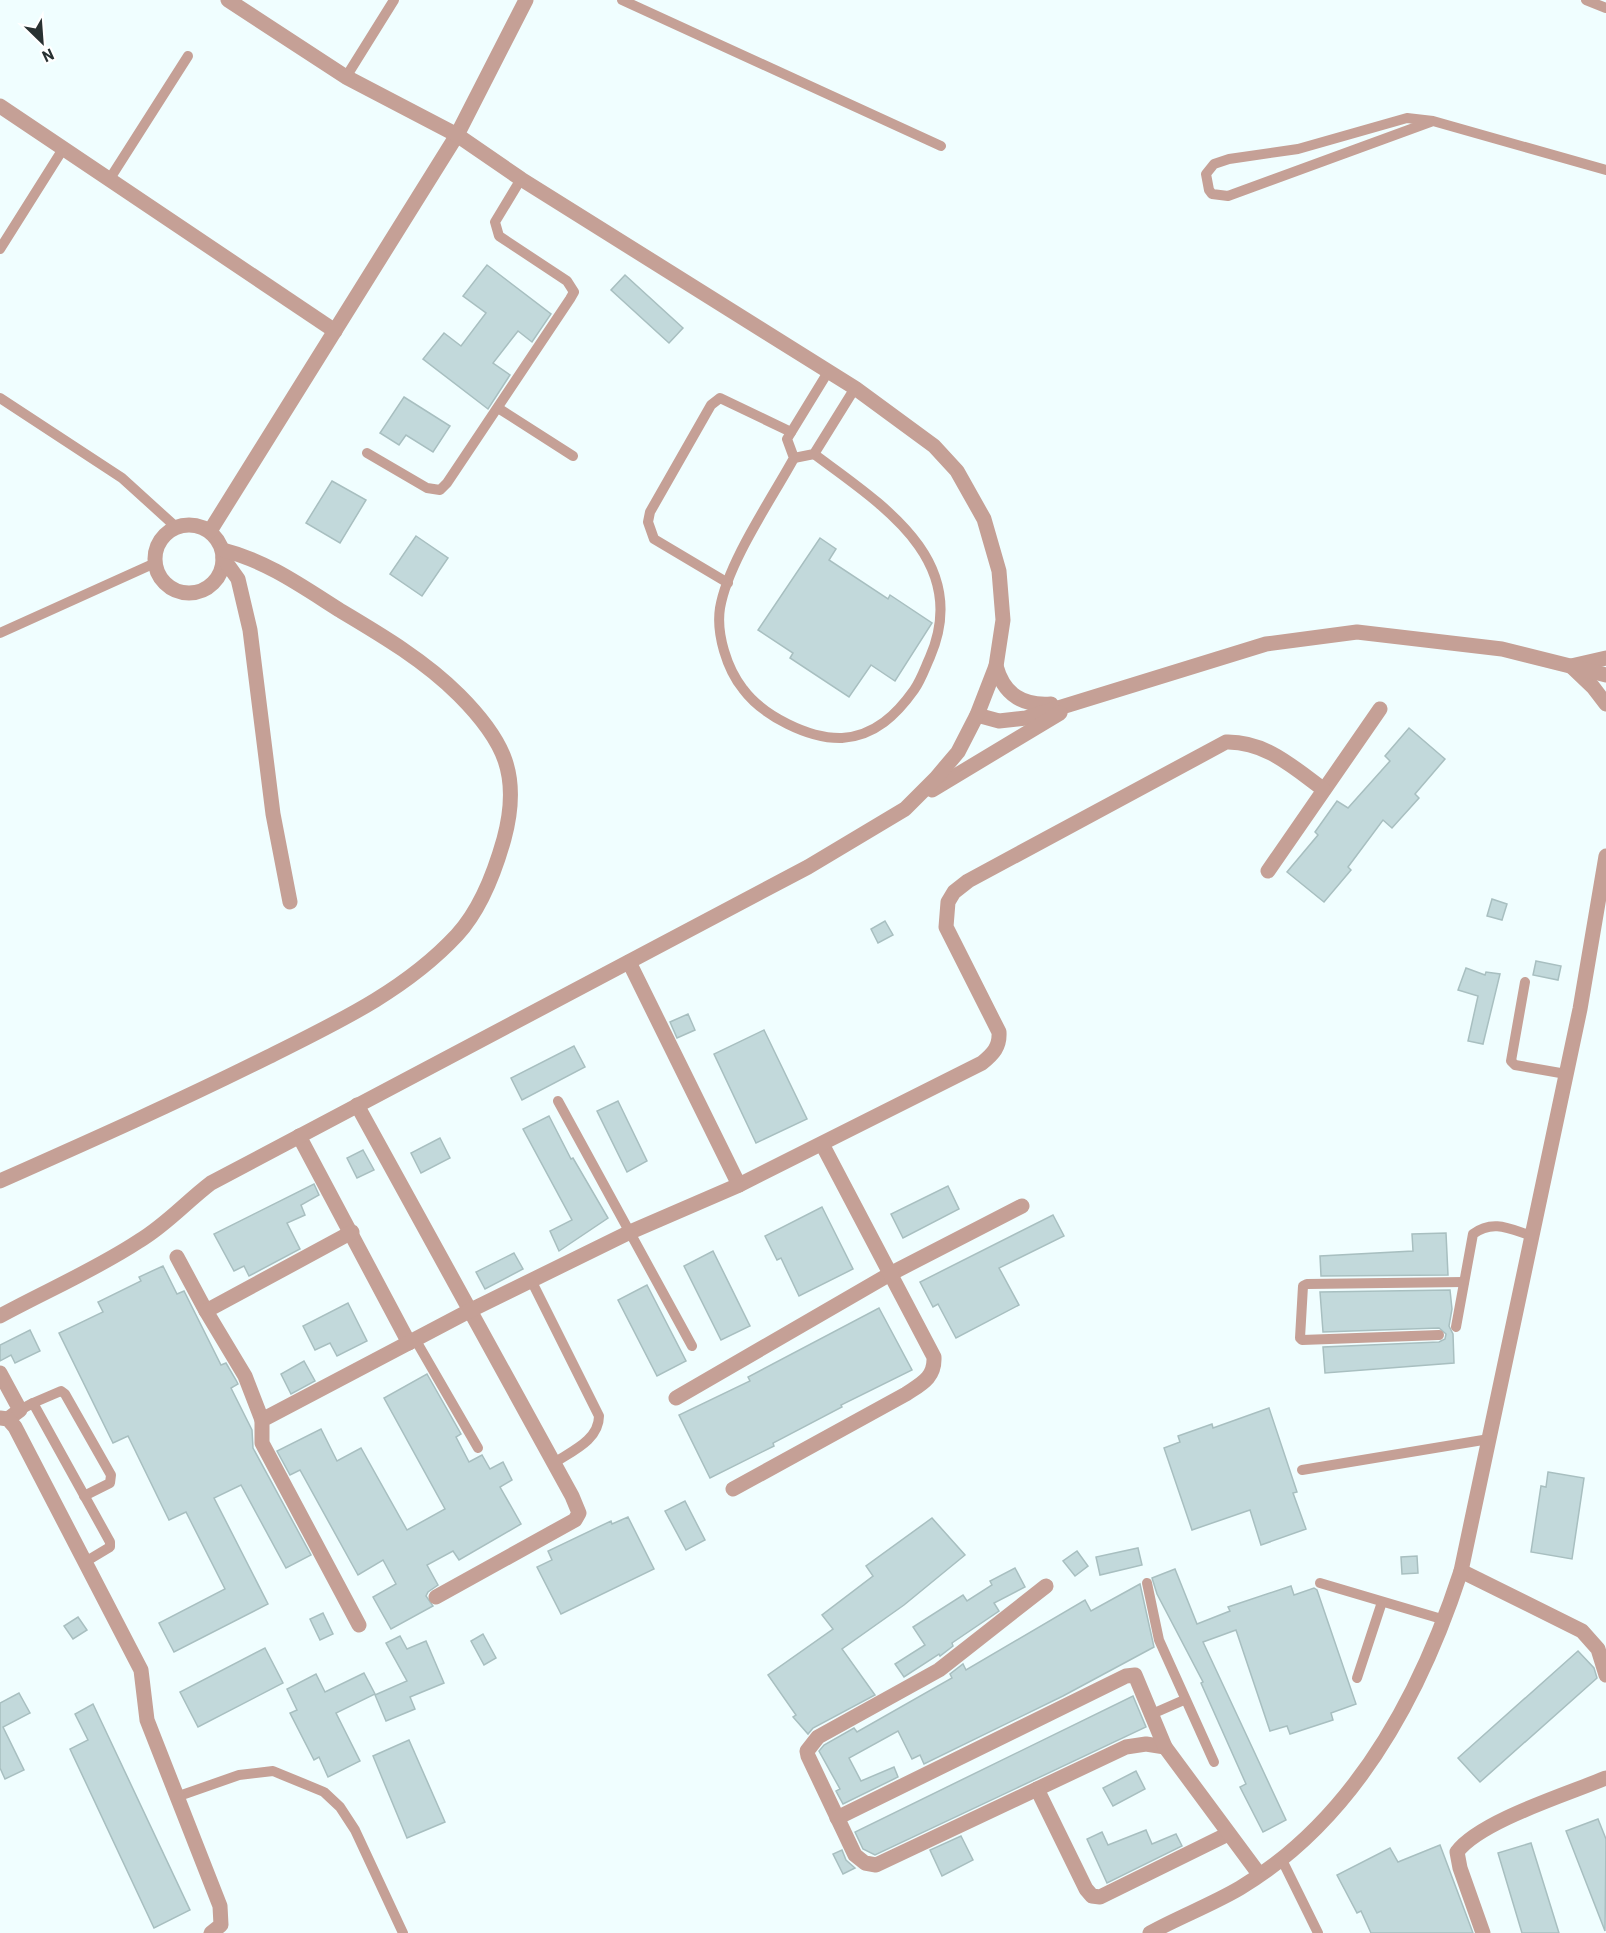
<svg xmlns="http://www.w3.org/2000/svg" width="1606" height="1933" viewBox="0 0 1606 1933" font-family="Barlow,sans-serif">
	<rect width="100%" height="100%" fill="#f0feff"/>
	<g fill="#c2d9db" stroke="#a8bfc0" stroke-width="1.5">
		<polygon points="487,265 551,314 532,342 518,331 493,363 510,375 488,409 423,359 444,333 461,346 486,313 463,296"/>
		<polygon points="625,275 683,328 669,343 611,290"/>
		<polygon points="404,397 450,426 433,452 406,435 399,445 380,433"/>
		<polygon points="332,481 366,500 340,543 306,523"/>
		<polygon points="416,536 448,558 422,596 390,574"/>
		<polygon points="820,538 836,549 829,560 888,599 890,595 932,623 895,681 871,665 849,697 790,658 793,653 758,630"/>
		<polygon points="1409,728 1445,759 1415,794 1419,798 1392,828 1383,820 1348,867 1351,870 1324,902 1287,872 1318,835 1315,832 1337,801 1348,808 1390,761 1385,756"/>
		<polygon points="1492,899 1507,904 1502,920 1487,916"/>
		<polygon points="885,921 893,935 878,943 871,929"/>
		<polygon points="1536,961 1561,966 1558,980 1533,975"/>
		<polygon points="1466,968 1485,975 1486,972 1500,974 1483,1044 1468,1041 1478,996 1458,990"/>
		<polygon points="688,1014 695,1030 677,1038 670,1022"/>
		<polygon points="764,1030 807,1119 756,1143 714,1054"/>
		<polygon points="574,1046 585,1067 522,1100 511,1078"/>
		<polygon points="618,1101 647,1161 627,1172 597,1111"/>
		<polygon points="549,1116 571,1159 573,1158 608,1218 559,1251 550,1231 572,1220 523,1129"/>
		<polygon points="440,1138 450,1158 421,1173 411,1153"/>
		<polygon points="363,1150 374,1170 357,1178 347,1158"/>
		<polygon points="314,1184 319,1195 301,1205 305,1215 287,1223 300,1249 249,1276 244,1266 234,1271 214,1234"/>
		<polygon points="948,1186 959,1209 903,1238 891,1214"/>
		<polygon points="822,1207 853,1269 799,1296 781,1258 777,1260 765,1236"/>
		<polygon points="1053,1215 1064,1236 999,1268 1019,1305 956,1338 938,1304 933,1307 920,1282"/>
		<polygon points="1446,1233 1448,1275 1321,1276 1320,1256 1413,1251 1412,1234"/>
		<polygon points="713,1251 750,1326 721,1340 684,1266"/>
		<polygon points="514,1253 523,1269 485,1289 476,1272"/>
		<polygon points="163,1266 177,1294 184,1291 221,1365 226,1363 236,1380 238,1384 231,1388 252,1430 253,1448 311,1555 286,1568 241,1485 214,1498 268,1604 174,1652 159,1623 225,1589 186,1512 169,1520 128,1436 113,1443 59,1333 103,1312 98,1302 141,1281 139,1277"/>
		<polygon points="647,1285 686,1361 657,1376 618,1300"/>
		<polygon points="1450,1290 1452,1309 1449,1326 1453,1334 1454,1363 1325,1373 1323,1347 1439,1342 1445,1339 1446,1334 1439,1328 1323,1332 1320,1292"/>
		<polygon points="348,1303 367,1341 337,1356 330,1343 315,1350 303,1326"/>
		<polygon points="879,1308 912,1370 841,1405 842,1407 773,1443 774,1446 710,1478 679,1415 750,1381 748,1377"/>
		<polygon points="30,1330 40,1351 15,1363 11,1355 0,1361 0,1345"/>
		<polygon points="304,1361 315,1381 291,1394 281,1374"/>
		<polygon points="427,1374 461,1434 456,1437 469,1462 482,1455 490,1469 503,1462 512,1480 500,1487 521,1524 459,1560 453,1551 427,1565 438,1585 428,1592 426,1596 433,1606 391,1629 373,1597 396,1584 383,1560 358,1575 300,1470 290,1475 277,1451 321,1429 337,1461 361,1448 407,1530 445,1509 384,1398"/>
		<polygon points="1269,1408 1297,1492 1293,1493 1306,1529 1261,1545 1250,1510 1192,1530 1164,1448 1180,1442 1178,1436 1212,1424 1213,1428"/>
		<polygon points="1548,1472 1584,1478 1572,1559 1531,1552 1541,1486 1546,1487"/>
		<polygon points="685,1501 705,1540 686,1550 665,1511"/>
		<polygon points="628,1517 654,1569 561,1614 537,1567 552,1560 548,1551 611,1521 612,1524"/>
		<polygon points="932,1518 965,1555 904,1605 842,1649 875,1695 813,1728 808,1734 793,1717 796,1715 768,1675 833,1629 822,1615 873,1576 866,1566"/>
		<polygon points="1138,1548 1142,1565 1100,1575 1096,1557"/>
		<polygon points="1077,1551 1088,1566 1075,1576 1063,1561"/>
		<polygon points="1417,1556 1418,1573 1402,1574 1401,1557"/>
		<polygon points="1015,1568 1025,1587 994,1603 999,1611 952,1643 953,1646 940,1656 939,1654 904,1677 895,1664 925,1645 913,1627 963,1595 967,1601 992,1585 990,1581"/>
		<polygon points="1175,1569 1197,1624 1230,1611 1228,1607 1291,1586 1294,1595 1314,1588 1317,1590 1356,1704 1331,1713 1333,1720 1290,1734 1287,1726 1270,1731 1236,1630 1203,1642 1286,1820 1263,1832 1240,1787 1246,1784 1201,1683 1203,1682 1157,1594 1152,1578"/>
		<polygon points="1140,1584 1154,1647 1063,1696 924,1764 920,1755 912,1759 898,1731 849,1758 861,1781 894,1767 898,1777 843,1804 836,1791 840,1789 819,1751 824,1745 854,1728 857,1732 952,1678 950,1674 963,1664 966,1670 1085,1600 1091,1611"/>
		<polygon points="323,1613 333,1634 320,1640 310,1619"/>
		<polygon points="78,1617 87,1630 73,1639 64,1626"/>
		<polygon points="483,1634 496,1658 484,1665 471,1641"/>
		<polygon points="400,1636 407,1649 426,1641 444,1683 410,1697 415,1709 386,1721 375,1695 407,1681 386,1643"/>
		<polygon points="265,1648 283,1683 198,1727 180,1692"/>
		<polygon points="1578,1651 1594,1668 1597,1678 1480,1782 1458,1758"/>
		<polygon points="364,1673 375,1694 336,1713 360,1761 328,1777 319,1757 314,1760 290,1713 297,1710 287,1689 316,1674 325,1692"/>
		<polygon points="19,1693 30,1713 3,1727 24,1770 5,1779 0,1768 0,1703"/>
		<polygon points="1133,1696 1146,1727 875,1855 863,1849 855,1832"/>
		<polygon points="93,1704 190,1910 154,1928 70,1749 88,1740 75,1714"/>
		<polygon points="409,1740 445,1822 407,1838 373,1756"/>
		<polygon points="1136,1771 1145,1789 1113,1806 1103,1788"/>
		<polygon points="1598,1819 1606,1839 1605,1931 1566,1831"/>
		<polygon points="1146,1830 1152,1844 1176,1834 1182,1846 1107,1883 1087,1839 1102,1832 1108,1845"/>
		<polygon points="961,1836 973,1860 942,1876 930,1850"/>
		<polygon points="1531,1843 1559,1933 1522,1933 1498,1853"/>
		<polygon points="1440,1845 1473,1933 1371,1933 1361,1911 1357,1913 1337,1875 1390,1848 1398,1862"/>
		<polygon points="842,1850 846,1860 855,1868 843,1874 833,1854"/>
	</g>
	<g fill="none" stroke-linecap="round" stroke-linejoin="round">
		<g stroke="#c5a096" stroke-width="10">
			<polyline points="622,0 941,146"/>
			<polyline points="1586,0 1606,8"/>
			<polyline points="346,77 394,0"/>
			<polyline points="1433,121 1228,196 1212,194 1209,190 1206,174 1214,164 1229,159 1298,149 1407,118 1433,121 1606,170"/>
			<polyline points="109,180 188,56"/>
			<polyline points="0,249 63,149"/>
			<polyline points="0,398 122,478 176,527"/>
			<polyline points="498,408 573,456"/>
			<polyline points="367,453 427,488 440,490 447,483 570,299 574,292 567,281 499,236 495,222 521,179"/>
			<path d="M814,454C881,504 972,560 930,657C925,668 921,680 914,690C897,714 875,736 842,738C809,739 763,716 743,689C727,669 716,634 720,608C728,562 771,500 794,458L787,439L828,372"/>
			<polyline points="794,458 814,454 855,388"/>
			<polyline points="728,583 654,539 648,522 650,512 711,405 720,398 791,432"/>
			<polyline points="0,633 155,563"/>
			<polyline points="1525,982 1511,1061 1515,1065 1566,1074"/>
			<polyline points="558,1101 692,1346"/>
			<path d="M532,1282L599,1416C599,1440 572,1451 554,1463"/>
			<path d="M1456,1327L1473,1234C1493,1219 1510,1229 1532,1236"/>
			<polyline points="1439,1335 1302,1340 1300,1338 1303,1286 1307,1284 1464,1282"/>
			<polyline points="415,1339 478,1448"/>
			<polyline points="33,1403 61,1391 65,1394 111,1475 110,1483 84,1496"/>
			<polyline points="20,1410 33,1403 110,1542 110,1547 85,1562"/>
			<polyline points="1302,1470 1489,1439"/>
			<polyline points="1147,1583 1159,1640 1214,1762"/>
			<polyline points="1320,1583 1445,1620"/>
			<polyline points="1357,1678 1382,1602"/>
			<polyline points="1152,1714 1184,1700"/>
			<polyline points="179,1796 239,1775 273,1771 324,1792 340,1807 355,1830 403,1933"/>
			<polyline points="1281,1858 1318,1933"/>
		</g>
		<g stroke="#c5a096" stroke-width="15">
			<polyline points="0,106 335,331"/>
			<circle cx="189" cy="559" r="34"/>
			<polyline points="210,531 457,135 526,0"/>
			<polyline points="223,558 238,579 250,630 273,814 290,902"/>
			<polyline points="1606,658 1571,666 1593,687 1606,704"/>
			<path d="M996,666C1004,695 1023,706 1051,704"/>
			<polyline points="977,715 999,721 1026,718 1266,644 1357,632 1502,649 1606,675"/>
			<polyline points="932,790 1060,713"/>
			<polyline points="1268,871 1380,709"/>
			<polyline points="629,962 739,1185"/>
			<polyline points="357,1105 572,1496 579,1513 575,1520 436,1597"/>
			<polyline points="299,1136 409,1343"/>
			<path d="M0,1181C90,1141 180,1101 268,1057C336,1023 405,991 457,935C480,910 495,871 504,839C521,776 505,741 459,695C425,661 383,636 341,611C303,587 267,561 223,550"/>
			<polyline points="177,1257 206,1311"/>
			<path d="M0,1316C46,1291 95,1270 139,1241C166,1225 186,1202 211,1183L808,867L905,809L936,778L958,752L977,715L996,666L1003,620L999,571L984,519L957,471L934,446L855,388L521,179L457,135L346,77L228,0"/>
			<polyline points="0,1373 20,1410 8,1419"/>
			<polyline points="676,1398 890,1274 1022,1206"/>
			<polyline points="0,1418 8,1419 15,1427 141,1670 147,1720 220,1906 221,1925 211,1933"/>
			<polyline points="262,1420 245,1376 206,1311 352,1232"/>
			<path d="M733,1489L906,1394C921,1384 935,1378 934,1357L822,1144"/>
			<polyline points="1461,1571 1582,1631 1598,1649 1606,1675"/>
			<polyline points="1046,1586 939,1670 818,1737 807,1751 808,1756 855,1855 865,1863 876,1865 1126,1747 1146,1744 1165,1747"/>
			<path d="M359,1625L262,1443V1420L469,1311L628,1233L739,1185L982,1063C993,1054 1000,1047 999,1032L946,927L948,902L954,892L968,881L1226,742C1265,741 1293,767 1323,789"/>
			<polyline points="1037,1789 1086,1889 1092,1896 1100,1897 1228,1834"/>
			<polyline points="837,1818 1126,1676 1135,1675 1165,1747 1259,1874"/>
			<path d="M1150,1933C1179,1917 1211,1905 1240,1888C1355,1819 1421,1694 1461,1571L1580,1009L1606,856"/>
			<path d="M1483,1933L1460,1868L1457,1852C1480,1821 1568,1794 1606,1778"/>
		</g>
	</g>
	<g transform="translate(42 42) rotate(155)" stroke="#ffffff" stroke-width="4.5" paint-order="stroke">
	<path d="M0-4.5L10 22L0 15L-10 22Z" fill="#283132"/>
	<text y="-9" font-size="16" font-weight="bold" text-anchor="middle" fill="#283132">N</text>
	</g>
</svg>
